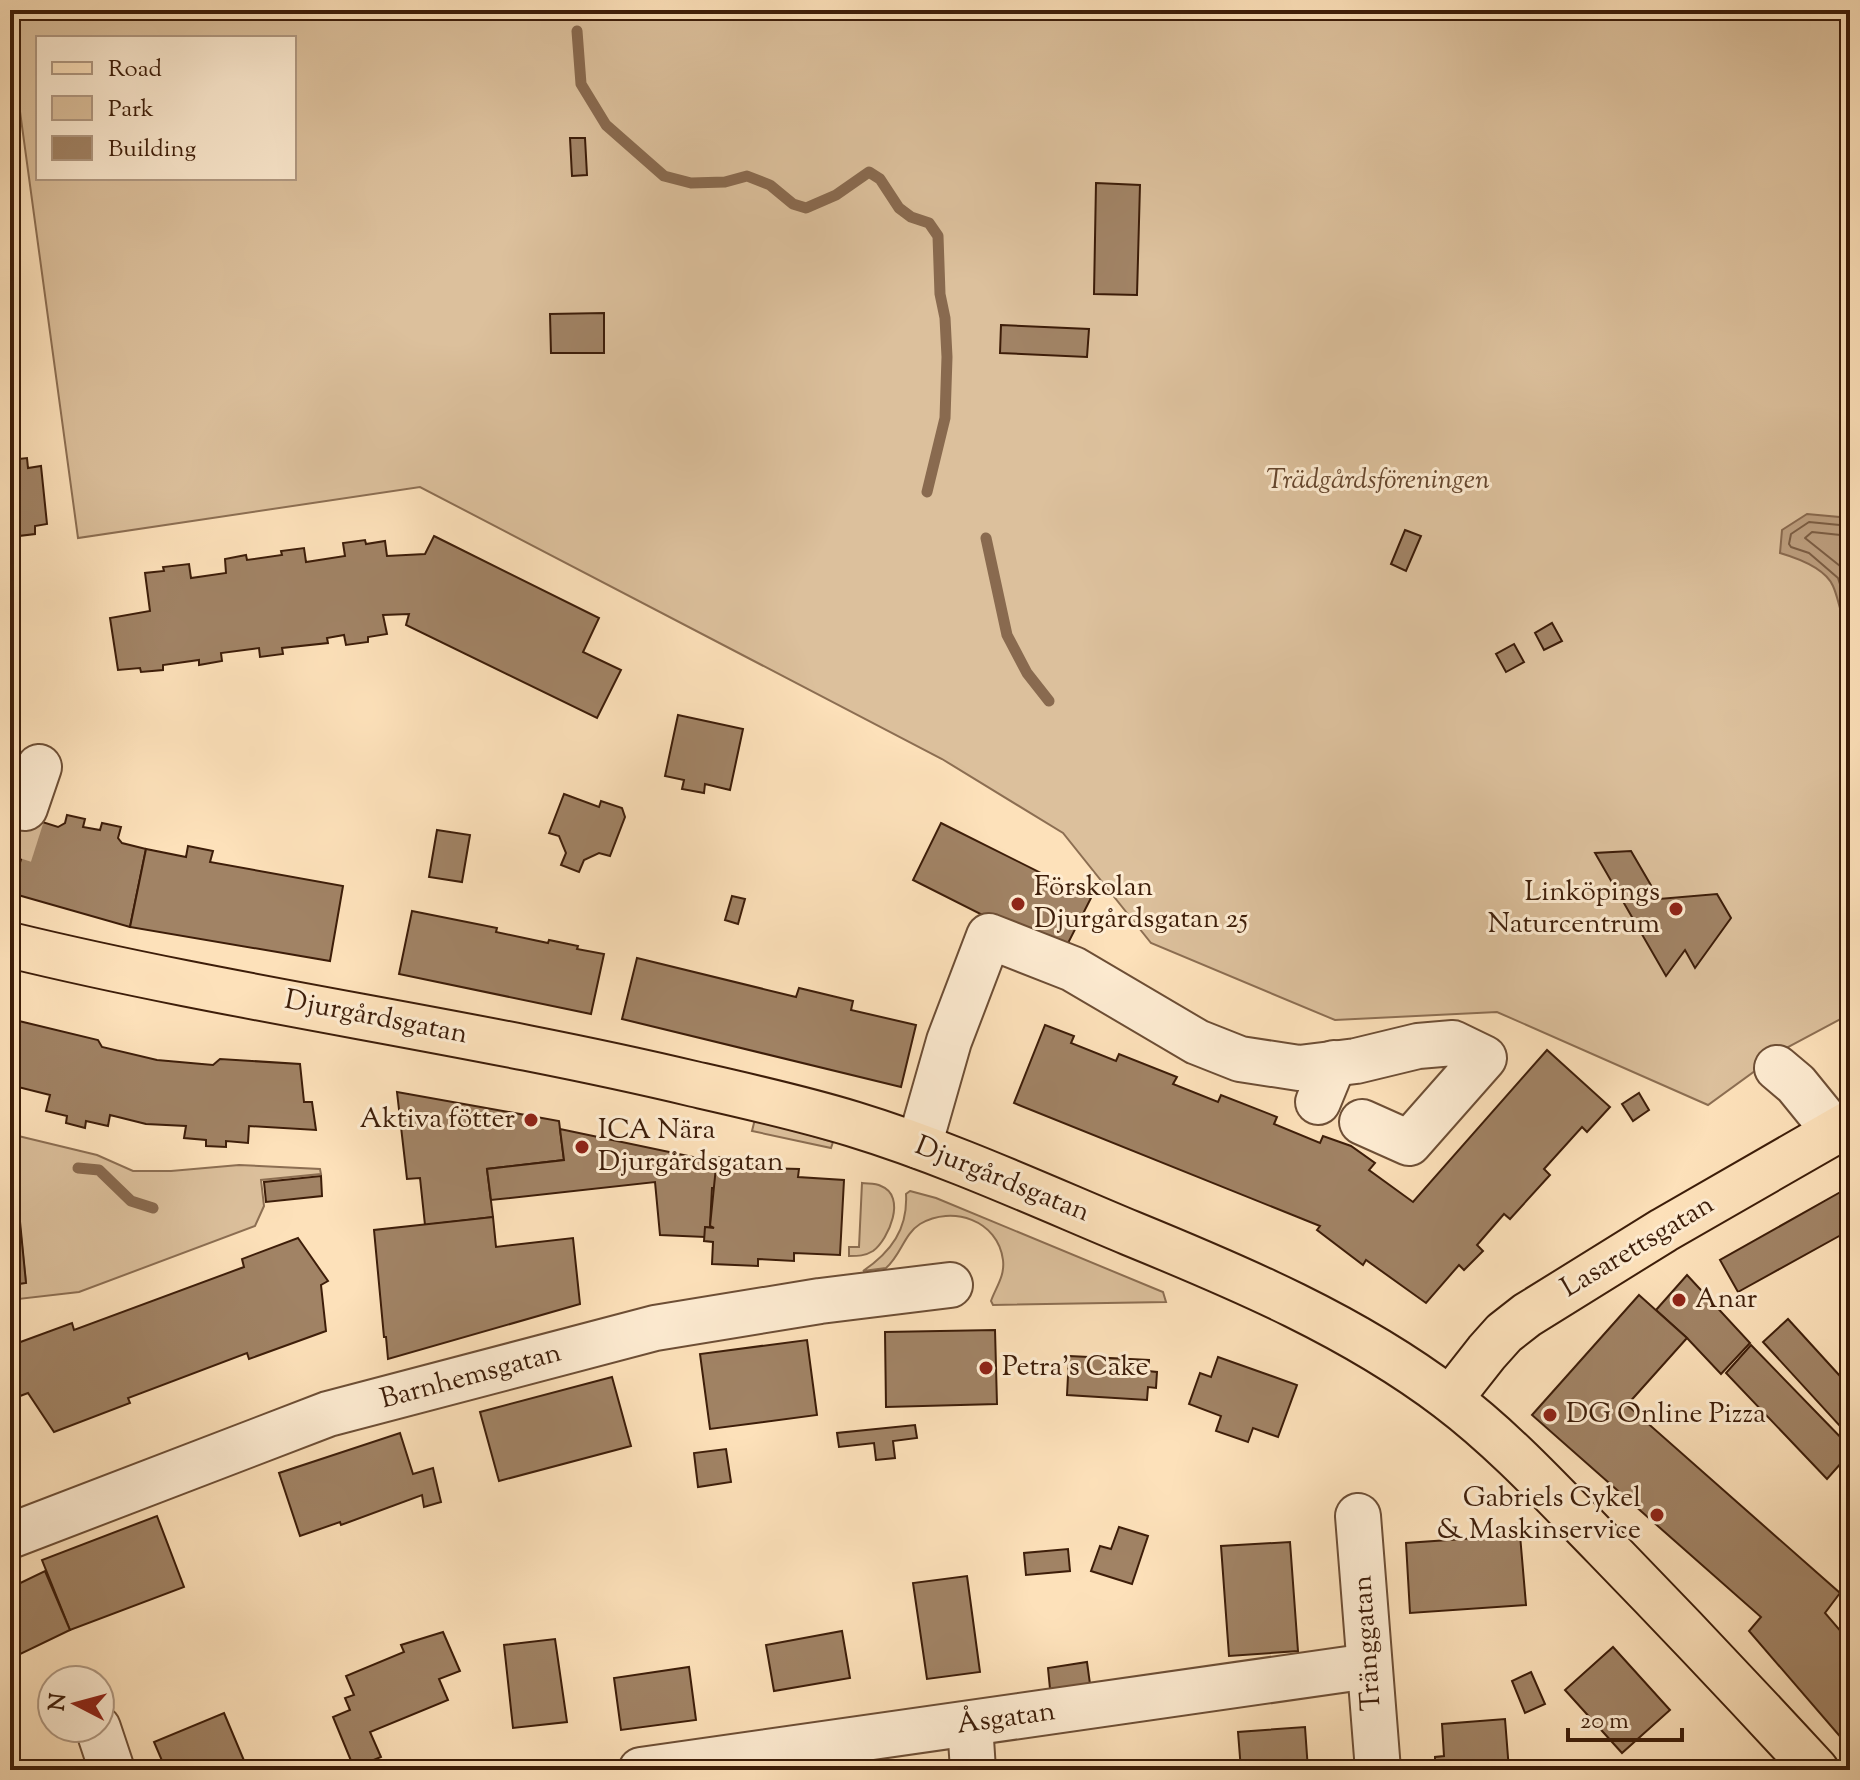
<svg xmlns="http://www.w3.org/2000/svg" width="1860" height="1780" viewBox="0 0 1860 1780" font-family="'Sorts Mill Goudy',serif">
	<rect width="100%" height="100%" fill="#fde1ba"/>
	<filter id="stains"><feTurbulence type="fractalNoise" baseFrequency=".0025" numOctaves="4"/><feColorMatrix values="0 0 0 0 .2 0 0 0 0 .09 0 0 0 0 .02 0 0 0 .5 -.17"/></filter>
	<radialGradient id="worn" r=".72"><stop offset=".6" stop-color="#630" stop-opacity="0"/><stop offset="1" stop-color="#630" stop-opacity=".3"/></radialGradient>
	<g fill="#dcc09c" stroke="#8c6e52" stroke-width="2" fill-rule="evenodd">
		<path d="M10,10H1850V1014L1788,1047L1708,1105L1497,1012L1335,1020L1151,943L1063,833L942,759L420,487L78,538L10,38ZM38,38H294V178H38Z"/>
		<polygon points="755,1119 833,1142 831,1148 752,1131"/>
		<polygon points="10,1134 97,1155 133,1171 171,1171 239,1165 320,1169 321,1174 261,1180 264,1206 255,1226 79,1292 10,1300 10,1285 26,1283"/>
		<path d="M862,1183C868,1184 875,1183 881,1186C907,1196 889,1239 873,1251C865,1256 858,1256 849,1256V1247H859Z"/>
		<path d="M910,1191L936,1198L1158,1290L1163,1292L1166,1302L993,1305L991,1301C996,1287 1005,1276 1003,1260C998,1220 952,1205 920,1224C904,1234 901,1255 886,1268L863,1271C891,1252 908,1229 906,1194Z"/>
	</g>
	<path fill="#bc9e7e" stroke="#896a4f" stroke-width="2" d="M1807,514L1850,518V628C1838,612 1840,602 1833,586C1825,568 1797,558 1780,553L1782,530Z"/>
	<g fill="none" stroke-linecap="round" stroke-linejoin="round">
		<g stroke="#7c5e44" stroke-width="2">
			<polyline points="1850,526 1809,522 1791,534 1789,544 1791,547 1809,553 1838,578 1850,615"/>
			<polyline points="1850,536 1812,532 1805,538 1845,570 1850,579"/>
		</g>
		<g stroke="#896a4f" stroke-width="11">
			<polyline points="577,31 581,84 606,125 664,176 691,183 725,182 747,176 770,185 793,204 806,208 836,195 869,172 880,179 899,208 911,217 929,223 938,236 940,294 945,318 947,357 945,418 927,492"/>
			<polyline points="986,538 1007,635 1027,673 1049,701"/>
			<polyline points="78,1168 99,1170 131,1201 153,1208"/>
		</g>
	</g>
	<g fill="#a18365" stroke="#3d1d09" stroke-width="2">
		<polygon points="570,138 585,138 587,175 572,176"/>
		<polygon points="1096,183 1140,185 1137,295 1094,294"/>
		<polygon points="10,231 17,296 10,297"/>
		<polygon points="604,313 604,353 551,353 550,314"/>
		<polygon points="1001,325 1089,329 1087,357 1000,353"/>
		<polygon points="27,458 28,468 41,466 47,524 35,526 35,534 10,537 10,460"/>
		<polygon points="1405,530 1421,536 1406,571 1391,564"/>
		<polygon points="434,536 599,618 583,652 621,670 597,718 406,625 409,614 383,615 387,634 368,637 368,642 346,645 344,635 327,638 328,643 282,648 283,654 260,657 259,648 221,653 222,661 199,665 199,660 163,665 163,670 141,672 140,668 118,670 110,618 150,611 145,573 164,571 163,567 189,564 191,578 226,573 225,559 246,555 247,560 282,555 281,551 304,548 306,562 345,556 343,543 365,540 366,544 385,541 387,556 425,554"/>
		<polygon points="1552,623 1562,641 1544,650 1535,633"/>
		<polygon points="1514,644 1524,662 1506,672 1496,654"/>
		<polygon points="678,715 743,729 730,790 705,784 704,793 682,789 684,780 665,776"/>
		<polygon points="564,794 599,807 601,801 622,808 625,817 610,856 599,853 584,860 579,872 561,865 566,853 559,836 549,833"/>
		<polygon points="10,803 35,812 12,886 10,885"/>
		<polygon points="67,815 85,819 83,827 100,830 102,823 121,827 118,838 122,843 146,849 130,927 11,893 33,819 58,827 65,823"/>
		<polygon points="941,823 1091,898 1062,955 913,880"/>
		<polygon points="437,830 470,835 462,882 429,877"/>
		<polygon points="188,846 213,851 210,862 343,886 330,961 130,927 146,849 186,857"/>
		<polygon points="1631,851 1659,899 1717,894 1731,918 1695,968 1685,950 1666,976 1595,853"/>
		<polygon points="732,896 745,899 738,924 725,920"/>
		<polygon points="412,911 497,928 496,932 548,943 549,940 578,946 577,949 604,954 591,1014 399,974"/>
		<polygon points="637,958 796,997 799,988 853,1001 851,1010 916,1025 901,1087 622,1019"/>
		<polygon points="19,1021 98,1040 102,1047 157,1060 213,1065 220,1059 300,1064 304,1102 312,1102 316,1130 249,1126 248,1143 226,1141 226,1147 206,1146 206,1140 184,1138 186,1126 146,1124 110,1115 108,1126 86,1121 85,1128 66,1123 67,1116 46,1111 50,1095 10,1085 10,1042"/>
		<polygon points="1045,1025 1074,1036 1071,1043 1116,1061 1119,1054 1177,1077 1173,1084 1218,1102 1221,1095 1277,1117 1274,1124 1320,1143 1323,1136 1351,1146 1375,1163 1369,1170 1413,1202 1547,1050 1610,1107 1587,1132 1582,1127 1544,1169 1550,1175 1510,1219 1504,1214 1477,1245 1483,1251 1464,1270 1459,1265 1426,1303 1366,1260 1363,1265 1317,1230 1320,1226 1014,1103"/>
		<polygon points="397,1092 559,1121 564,1160 487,1169 493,1217 425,1225 420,1178 407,1179"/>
		<polygon points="1639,1093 1649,1110 1633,1121 1622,1104"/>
		<polygon points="560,1129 717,1162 716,1188 712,1188 710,1226 714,1228 705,1227 705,1237 660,1235 655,1182 491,1200 487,1169 564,1160"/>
		<polygon points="10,1140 12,1140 26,1283 10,1285"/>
		<polygon points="717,1157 762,1160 762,1168 799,1169 798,1177 844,1180 840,1255 794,1253 794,1261 758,1259 758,1266 712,1264 713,1242 704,1241 705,1227 714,1228 710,1226"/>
		<polygon points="321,1176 322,1196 266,1202 264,1182"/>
		<polygon points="1844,1190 1850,1201 1850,1230 1738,1292 1720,1260"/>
		<polygon points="493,1217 496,1247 573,1238 580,1304 388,1359 386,1337 384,1337 374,1230"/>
		<polygon points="298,1238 328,1281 321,1285 326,1331 249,1359 247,1353 128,1398 130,1403 54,1432 28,1393 20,1396 15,1344 72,1323 74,1330 244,1267 242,1259"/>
		<polygon points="1687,1275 1750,1343 1721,1374 1687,1338 1656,1310"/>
		<polygon points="1639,1295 1687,1338 1627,1405 1840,1593 1825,1613 1850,1642 1850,1748 1749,1631 1761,1617 1532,1415"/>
		<polygon points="1788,1319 1850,1387 1850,1437 1763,1342"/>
		<polygon points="995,1330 997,1404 886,1407 885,1332"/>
		<polygon points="807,1340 817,1415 710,1429 700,1354"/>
		<polygon points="1751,1345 1850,1447 1850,1453 1827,1479 1726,1373"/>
		<polygon points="1069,1356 1149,1360 1148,1371 1157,1372 1156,1388 1148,1387 1147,1400 1067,1395"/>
		<polygon points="1218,1357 1297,1385 1278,1437 1253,1428 1248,1442 1216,1431 1221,1416 1189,1404 1200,1373 1211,1377"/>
		<polygon points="612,1377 631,1446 499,1481 480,1412"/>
		<polygon points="915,1425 917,1438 893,1441 895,1458 876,1460 874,1443 839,1447 837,1433"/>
		<polygon points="400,1433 413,1474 433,1468 441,1502 424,1507 422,1495 341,1525 340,1522 300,1536 279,1473"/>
		<polygon points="726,1449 731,1482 698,1487 694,1453"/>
		<polygon points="157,1516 184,1587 70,1630 42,1560"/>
		<polygon points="1119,1527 1148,1536 1132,1584 1091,1571 1100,1546 1111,1549"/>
		<polygon points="1520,1535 1526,1605 1410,1613 1406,1543"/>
		<polygon points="1290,1542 1298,1651 1229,1656 1221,1546"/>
		<polygon points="1068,1549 1070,1571 1026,1575 1024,1553"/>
		<polygon points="45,1571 70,1630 10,1659 10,1588"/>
		<polygon points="967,1576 980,1672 927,1679 913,1583"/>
		<polygon points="842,1631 850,1678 774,1691 766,1645"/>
		<polygon points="443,1632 460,1671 439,1679 448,1700 370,1732 381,1757 354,1768 333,1717 350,1710 345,1698 354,1695 346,1676 404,1652 401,1645"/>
		<polygon points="555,1639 567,1722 513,1728 504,1645"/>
		<polygon points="1613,1647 1670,1710 1622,1753 1565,1690"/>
		<polygon points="1087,1662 1090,1684 1050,1689 1048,1668"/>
		<polygon points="689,1667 696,1720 621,1730 614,1678"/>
		<polygon points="1531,1672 1545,1704 1525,1713 1512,1681"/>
		<polygon points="224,1713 248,1770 166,1770 154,1742"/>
		<polygon points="1505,1719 1509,1770 1435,1770 1435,1757 1444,1756 1442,1724"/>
		<polygon points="1305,1727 1308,1770 1241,1770 1238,1732"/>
		<polygon points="1084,1763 1085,1770 1026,1770 1026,1768"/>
	</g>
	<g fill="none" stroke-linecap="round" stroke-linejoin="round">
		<polyline stroke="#d7ba97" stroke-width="44" stroke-dasharray="44 22" stroke-linecap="butt" points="10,855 25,808"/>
		<defs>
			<g id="minor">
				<polyline points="25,808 39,767"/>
				<polyline points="1777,1068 1796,1084 1835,1132"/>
				<polyline points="1318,1102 1334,1063"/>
				<polyline points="919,1146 949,1041 989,936 1073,969 1197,1042 1240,1059 1299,1068 1356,1061 1418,1046 1453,1043 1484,1058 1409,1143 1362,1122"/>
				<polyline points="1358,1516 1378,1770"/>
				<polyline points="10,1536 328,1414 655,1328 820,1301 950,1285"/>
				<polyline points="970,1724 973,1770"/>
				<polyline points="98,1728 112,1770"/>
				<polyline points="641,1770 1369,1666"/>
			</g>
			<g id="major">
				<path d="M10,945C236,1000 467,1030 694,1084C747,1096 801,1108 853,1124C948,1153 1039,1195 1130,1233C1240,1278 1353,1326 1448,1398C1506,1442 1554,1495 1604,1546C1676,1620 1746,1694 1816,1770"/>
				<polyline points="1450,1399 1487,1352 1504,1333 1527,1315 1664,1230 1850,1123"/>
			</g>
		</defs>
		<use href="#minor" stroke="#6d4e35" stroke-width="48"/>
		<use href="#major" stroke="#3d1d09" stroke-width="48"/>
		<use href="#minor" stroke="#feecd2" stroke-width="44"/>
		<use href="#major" stroke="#fde1ba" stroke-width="44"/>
	</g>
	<g fill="#8f2418" stroke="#feecd2" stroke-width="3">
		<circle cx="1018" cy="904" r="8"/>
		<circle cx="1676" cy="909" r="8"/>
		<circle cx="531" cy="1120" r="8"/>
		<circle cx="582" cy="1147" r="8"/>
		<circle cx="1679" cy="1300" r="8"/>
		<circle cx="986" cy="1368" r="8"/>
		<circle cx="1550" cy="1415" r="8"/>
		<circle cx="1657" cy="1515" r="8"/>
	</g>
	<g text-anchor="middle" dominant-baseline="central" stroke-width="6" stroke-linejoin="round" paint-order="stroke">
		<g font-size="28" font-style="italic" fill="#65462e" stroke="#feecd2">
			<text x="1378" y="481">Trädgårdsföreningen</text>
		</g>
		<g font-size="28" fill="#3d1d09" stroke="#feecd2" text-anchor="start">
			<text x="1034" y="888">Förskolan<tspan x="1034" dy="32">Djurgårdsgatan 25</tspan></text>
			<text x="1660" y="893" text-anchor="end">Linköpings<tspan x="1660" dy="32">Naturcentrum</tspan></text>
			<text x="515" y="1120" text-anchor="end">Aktiva fötter</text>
			<text x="598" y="1131">ICA Nära<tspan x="598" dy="32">Djurgårdsgatan</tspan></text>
			<text x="1695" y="1300">Anar</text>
			<text x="1002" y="1368">Petra's Cake</text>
			<text x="1566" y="1415">DG Online Pizza</text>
			<text x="1641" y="1499" text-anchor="end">Gabriels Cykel<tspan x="1641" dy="32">&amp; Maskinservice</tspan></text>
		</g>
		<g font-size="28" fill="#3d1d09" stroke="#feecd2">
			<text transform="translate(376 1018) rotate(11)">Djurgårdsgatan</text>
			<text transform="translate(1002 1180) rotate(22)">Djurgårdsgatan</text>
			<text transform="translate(1638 1247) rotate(-31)">Lasarettsgatan</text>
			<text transform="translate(471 1377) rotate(-15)">Barnhemsgatan</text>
			<text transform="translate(1368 1643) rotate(-94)">Tränggatan</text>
			<text transform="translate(1006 1719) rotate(-8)">Åsgatan</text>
		</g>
	</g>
	<rect width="1860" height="1780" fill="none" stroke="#fde1ba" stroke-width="40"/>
	<rect x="12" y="12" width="1836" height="1756" fill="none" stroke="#3d1d09" stroke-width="4"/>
	<rect x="20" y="20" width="1820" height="1740" fill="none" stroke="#3d1d09" stroke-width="2"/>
	<rect x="36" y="36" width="260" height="144" fill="#feecd2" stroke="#b19982" stroke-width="2"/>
	<rect x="52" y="62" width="40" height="12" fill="#fde1ba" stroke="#b19982" stroke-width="2"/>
	<text x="108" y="76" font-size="24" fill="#3d1d09">Road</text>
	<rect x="52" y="96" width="40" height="24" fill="#dcc09c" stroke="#b19982" stroke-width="2"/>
	<text x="108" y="116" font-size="24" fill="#3d1d09">Park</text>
	<rect x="52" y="136" width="40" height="24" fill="#a18365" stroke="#b19982" stroke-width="2"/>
	<text x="108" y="156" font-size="24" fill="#3d1d09">Building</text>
	<g transform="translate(76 1704) rotate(276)"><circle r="38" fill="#feecd2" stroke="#b19982" stroke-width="2"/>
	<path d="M0-6L14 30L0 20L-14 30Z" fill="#8f2418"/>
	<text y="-12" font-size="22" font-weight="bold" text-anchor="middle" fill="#3d1d09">N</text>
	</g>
	<path d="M1568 1728v12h114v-12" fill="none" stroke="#3d1d09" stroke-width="4"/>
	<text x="1580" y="1728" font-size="24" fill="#3d1d09" stroke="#feecd2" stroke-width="6" paint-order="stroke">20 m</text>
	<rect width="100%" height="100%" filter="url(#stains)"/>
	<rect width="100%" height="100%" fill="url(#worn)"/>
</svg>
